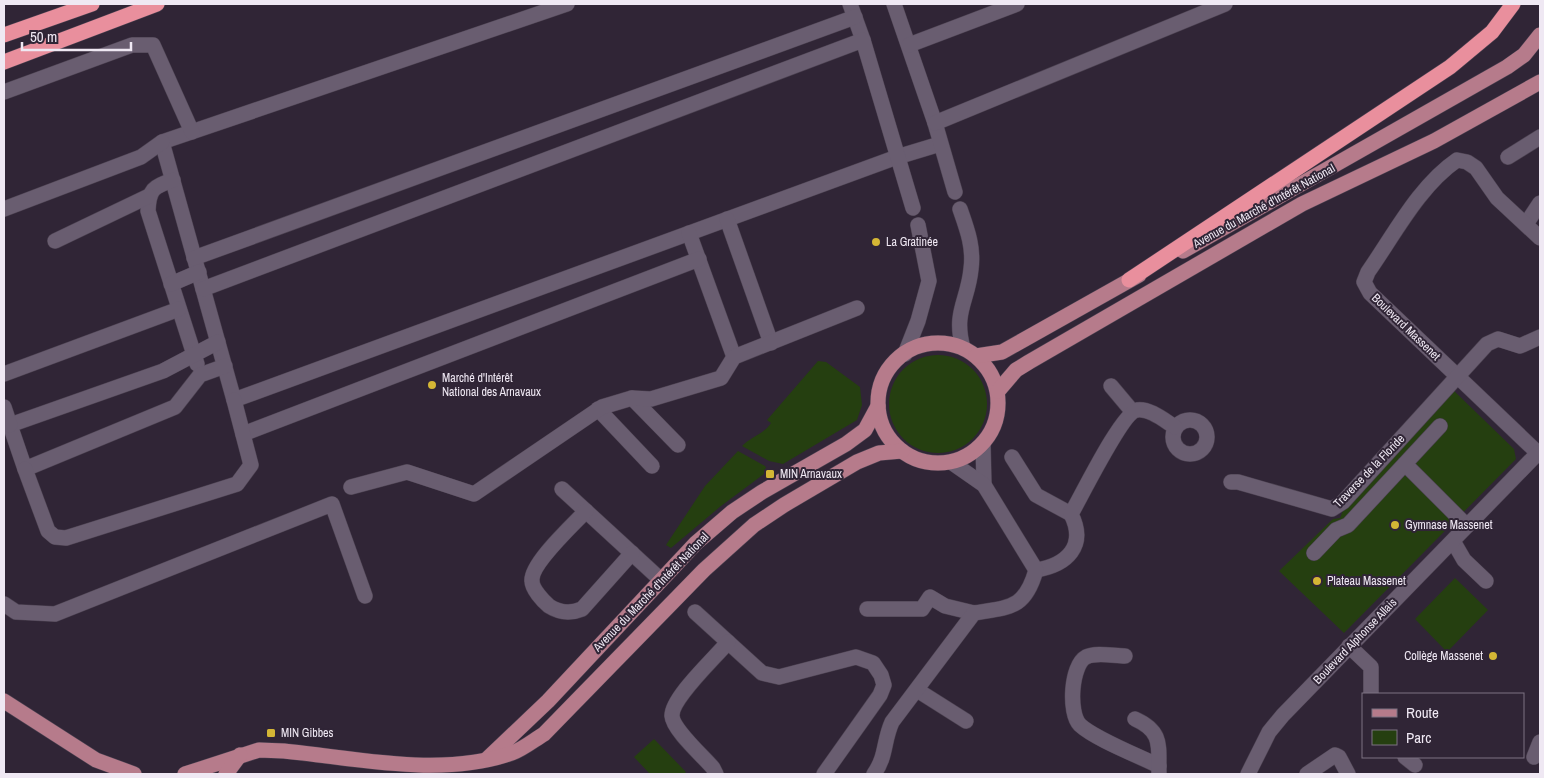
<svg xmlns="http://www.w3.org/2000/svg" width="1544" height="778" viewBox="0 0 1544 778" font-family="'Archivo Narrow',sans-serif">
	<rect width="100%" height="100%" fill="#302536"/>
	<g fill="#253f10">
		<circle cx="938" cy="404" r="49"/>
		<path d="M818,361L826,362L860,387L862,405L857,420L783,464L769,461L742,446C751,437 765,433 771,423L767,420Z"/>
		<polygon points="1451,388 1514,449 1516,459 1344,633 1279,571 1333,519 1340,518 1346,503"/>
		<polygon points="738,451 765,466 768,471 721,506 671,548 666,545 705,486"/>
		<polygon points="1455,578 1488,610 1447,652 1415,619"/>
		<polygon points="654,739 686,772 684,774 650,774 634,757"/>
	</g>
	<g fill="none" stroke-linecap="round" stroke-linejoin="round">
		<defs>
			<g id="minor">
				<polyline points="567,4 162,142 234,400 897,157 940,144"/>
				<polyline points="850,4 863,40"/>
				<polyline points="894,4 935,123 955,192"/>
				<polyline points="909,45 1017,4"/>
				<polyline points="4,92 132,45 153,45 192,132"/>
				<polyline points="935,123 1225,4"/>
				<polyline points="1508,157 1540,137"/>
				<path d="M173,180C153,187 149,189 148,211L197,364"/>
				<polyline points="4,209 141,157 162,142"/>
				<path d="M960,209C967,229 974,247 971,269C968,301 953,312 963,348"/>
				<polyline points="727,219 771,343"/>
				<polyline points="1526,224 1540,203"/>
				<polyline points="689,233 734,357"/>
				<path d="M1540,238L1497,198L1476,168L1467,162L1457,160C1419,186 1394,235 1368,272L1364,282L1370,293L1540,455"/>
				<polyline points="55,241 149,196"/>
				<polyline points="194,258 855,17"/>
				<polyline points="171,284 199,272"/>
				<polyline points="203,289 863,40 913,208"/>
				<polyline points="218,342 163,371 10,425 25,469 175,407 200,375 225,366"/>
				<polyline points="905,354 918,321 929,281 918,225"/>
				<polyline points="4,374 179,309"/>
				<polyline points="1111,386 1132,411"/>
				<polyline points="632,398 678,445"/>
				<polyline points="4,407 10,425"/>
				<polyline points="598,409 652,466"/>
				<circle cx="1190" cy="437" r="17"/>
				<polyline points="243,434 699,259"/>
				<polyline points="983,444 984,485"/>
				<polyline points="1012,457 1036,495 1071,514"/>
				<polyline points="1405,464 1467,526"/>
				<polyline points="25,469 48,531 55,537 66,538 237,484 251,465 234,400"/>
				<polyline points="1231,482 1238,482 1332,509 1343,502 1487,344 1498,339 1520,346 1540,337"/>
				<polyline points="351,487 407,472 474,494 602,407 632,398 651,399 721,378 734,357 857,308"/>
				<polyline points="562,489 661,580"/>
				<path d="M586,511C574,524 530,564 532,581C532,589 543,601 549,606C560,613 570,614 582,609L632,553"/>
				<polyline points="1453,541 1464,560 1486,581"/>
				<polyline points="1314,553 1336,530 1348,525 1440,426"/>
				<path d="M1036,570C1067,565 1087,546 1071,514C1081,497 1122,413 1137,410C1150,408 1165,421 1175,427"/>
				<polyline points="4,604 16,612 55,614 332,504 365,596"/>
				<polyline points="867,609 922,609 930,597 945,606 974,613"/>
				<polyline points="695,612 762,673 779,677 856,657 873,663 881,675 884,685 880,695 824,774"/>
				<polyline points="1349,646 1371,667 1371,694"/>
				<path d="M1125,656C1114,656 1096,652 1086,657C1071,665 1068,713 1080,725C1095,739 1139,756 1159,766"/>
				<polyline points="917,690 966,721"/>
				<path d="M1135,719C1164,732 1158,747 1159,774"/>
				<polyline points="1405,757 1415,765"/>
				<polyline points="1534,757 1540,742"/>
				<path d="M716,774L713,768C704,757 673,730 672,716C671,698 716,657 728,642"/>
				<path d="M874,774C887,755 883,742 892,722L974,613C1010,607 1025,609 1036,570L984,485L951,462"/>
				<polyline points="1248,774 1269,732 1283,715 1538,453"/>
				<polyline points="1307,774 1335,755 1339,757 1348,774"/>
			</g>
			<g id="major">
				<polyline points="1183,251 1507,67 1524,55 1540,35"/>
				<circle cx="938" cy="403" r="60"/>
				<polyline points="976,356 1002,352 1139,275"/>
				<polyline points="998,391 1016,370 1029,362 1302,204 1434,141 1540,82"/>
				<polyline points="4,701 96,760 134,774"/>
				<polyline points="487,759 548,701 696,543 732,512 762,492 846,444 865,430 878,406"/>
				<path d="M185,774L259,750L284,751C357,758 441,778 512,753C523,749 534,740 544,734L704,570L754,525L784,505L857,462L879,453L902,451"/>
				<polyline points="226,774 240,755"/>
			</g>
			<g id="highway">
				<polyline points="4,35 92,4"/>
				<polyline points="4,62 157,4"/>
				<polyline points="1129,280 1450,67 1492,32 1513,4"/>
			</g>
		</defs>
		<use href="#minor" stroke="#4c4251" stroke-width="16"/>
		<use href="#major" stroke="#4c4251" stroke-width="16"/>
		<use href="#highway" stroke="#4c4251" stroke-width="16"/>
		<use href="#minor" stroke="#695d70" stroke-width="15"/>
		<use href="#major" stroke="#b67b8b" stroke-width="15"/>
		<use href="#highway" stroke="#e98f9d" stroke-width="15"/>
	</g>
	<g fill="#d4b635" stroke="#302536" stroke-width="2">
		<circle cx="876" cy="242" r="5"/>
		<circle cx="432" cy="385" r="5"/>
		<rect x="765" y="469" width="10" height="10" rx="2.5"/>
		<circle cx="1395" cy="525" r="5"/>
		<circle cx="1317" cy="581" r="5"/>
		<circle cx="1493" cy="656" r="5"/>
		<rect x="266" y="728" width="10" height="10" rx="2.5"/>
	</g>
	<g text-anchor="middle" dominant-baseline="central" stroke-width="4" stroke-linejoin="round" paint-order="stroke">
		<g font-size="12" fill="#efe8f3" stroke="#302536">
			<text transform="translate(1264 206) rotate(-29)">Avenue du Marché d'Intérêt National</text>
			<text transform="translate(1406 327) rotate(44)">Boulevard Massenet</text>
			<text transform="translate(1369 471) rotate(-46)">Traverse de la Floride</text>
			<text transform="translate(651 592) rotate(-46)">Avenue du Marché d'Intérêt National</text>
			<text transform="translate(1355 641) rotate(-46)">Boulevard Alphonse Allais</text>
		</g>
		<g font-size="12" fill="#efe8f3" stroke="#302536" text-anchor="start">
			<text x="886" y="242">La Gratinée</text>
			<text x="442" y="378">Marché d'Intérêt<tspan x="442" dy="14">National des Arnavaux</tspan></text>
			<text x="780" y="474">MIN Arnavaux</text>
			<text x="1405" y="525">Gymnase Massenet</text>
			<text x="1327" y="581">Plateau Massenet</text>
			<text x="1483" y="656" text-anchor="end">Collège Massenet</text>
			<text x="281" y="733">MIN Gibbes</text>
		</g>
	</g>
	<rect width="1544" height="778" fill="none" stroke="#efe8f3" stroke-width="10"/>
	<rect x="1362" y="693" width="162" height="65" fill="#302536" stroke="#7c7382"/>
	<rect x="1372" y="709" width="25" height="8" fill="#b67b8b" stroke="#7c7382"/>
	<text x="1406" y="718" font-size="15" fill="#efe8f3">Route</text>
	<rect x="1372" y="730" width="25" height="15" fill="#253f10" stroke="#7c7382"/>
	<text x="1406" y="743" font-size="15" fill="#efe8f3">Parc</text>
	<path d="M22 42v8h109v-8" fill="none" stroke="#efe8f3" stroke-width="2.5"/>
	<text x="30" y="42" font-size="15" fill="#efe8f3" stroke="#302536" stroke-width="4" paint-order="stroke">50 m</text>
</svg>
